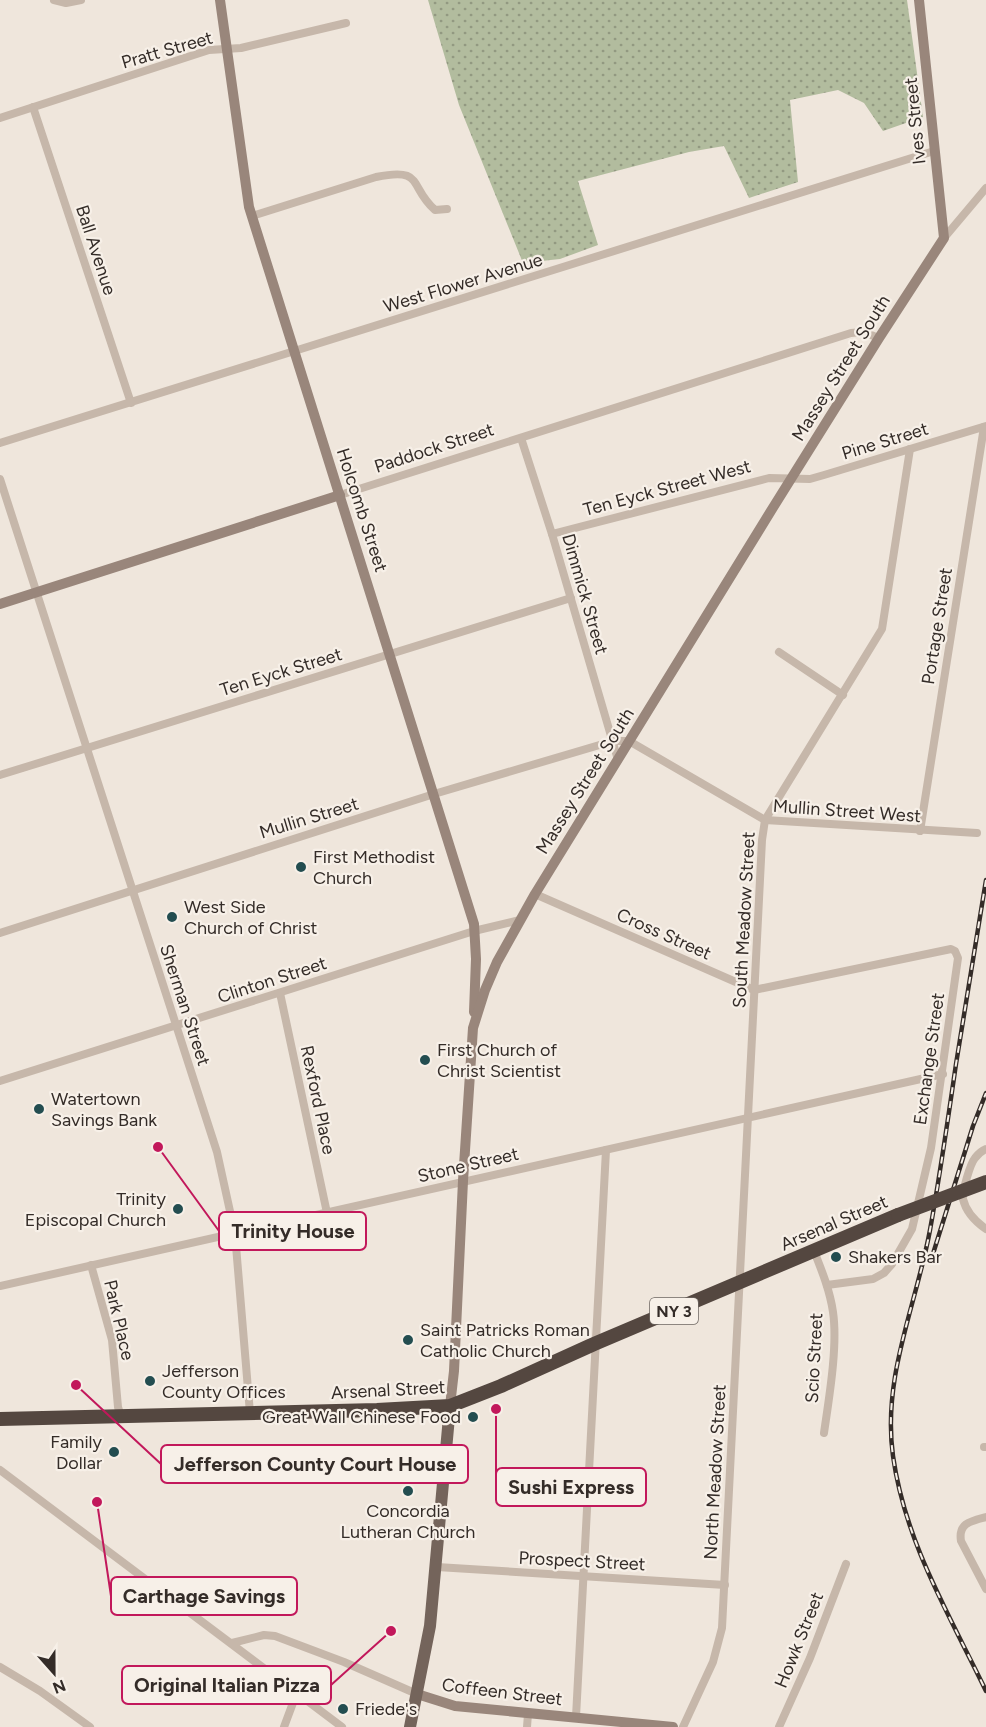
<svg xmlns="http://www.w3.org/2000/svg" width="986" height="1727" viewBox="0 0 986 1727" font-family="Figtree,sans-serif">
	<defs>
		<pattern id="grass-dots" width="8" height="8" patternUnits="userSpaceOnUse" patternTransform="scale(1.5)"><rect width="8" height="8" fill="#b2bc9e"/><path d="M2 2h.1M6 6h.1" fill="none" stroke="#929981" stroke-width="1.8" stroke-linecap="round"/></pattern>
	</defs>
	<rect width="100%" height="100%" fill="#efe6dc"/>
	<polygon fill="url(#grass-dots)" points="428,0 907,0 923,117 883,131 864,103 838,90 790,100 798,182 749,198 724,146 689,152 578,181 598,245 560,259 523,263 459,105"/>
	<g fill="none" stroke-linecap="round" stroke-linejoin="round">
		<g stroke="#c6b7aa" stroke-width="8">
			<polyline points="54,0 66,3 81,0"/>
			<polyline points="33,107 131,403"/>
			<polyline points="0,118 209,50 241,48 346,23"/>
			<path d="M252,216L376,177C425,167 408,186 435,210L447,209"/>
			<polyline points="944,238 986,188"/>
			<polyline points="521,438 552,534 618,760"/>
			<polyline points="0,443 934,151"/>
			<polyline points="0,479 217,1152 235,1234 250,1413"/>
			<polyline points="340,495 851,333 863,332 879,338"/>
			<polyline points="552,534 769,478 810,479 824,475 986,426"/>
			<polyline points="779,652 843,695"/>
			<polyline points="0,775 571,598"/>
			<polyline points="920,831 984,427"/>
			<polyline points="535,894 754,990 951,949 955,951 958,958 931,1148 912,1229 892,1264 884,1273 873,1279 827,1285"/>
			<polyline points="0,933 434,794 613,741 629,741 765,820 977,833"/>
			<polyline points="280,993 327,1213"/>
			<polyline points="0,1081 474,931 520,920"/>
			<path d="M986,1149C981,1151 978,1154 975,1158C970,1164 962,1192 963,1199C966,1212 976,1222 986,1229"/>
			<path d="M814,1251C822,1271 830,1291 833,1312C838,1346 829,1398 824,1433"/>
			<polyline points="91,1265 112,1340 118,1407 121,1417"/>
			<polyline points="0,1286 943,1074"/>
			<polyline points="984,1447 986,1447"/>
			<polyline points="0,1470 342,1727"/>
			<path d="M986,1517C971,1521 958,1523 961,1541L986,1589"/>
			<polyline points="437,1567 725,1585"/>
			<polyline points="232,1643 264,1635 275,1636 344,1662 417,1694"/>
			<polyline points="0,1667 40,1691 90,1727"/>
			<polyline points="576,1717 606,1150"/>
			<polyline points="284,1727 297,1692"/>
			<polyline points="527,1727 528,1714"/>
			<polyline points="683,1727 713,1662 722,1628 762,840 765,820 882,629 910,449"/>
			<polyline points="779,1727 810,1658 846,1564"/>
		</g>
		<g stroke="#99867b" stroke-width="10">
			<polyline points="220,0 249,207 474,924 476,959 474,1012"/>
			<polyline points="0,604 340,495"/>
			<polyline points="450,1406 454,1371 463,1181 473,1028 485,990 497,962 535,894 774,506 879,338 944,238 919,0"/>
			<polyline points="417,1694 455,1706 673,1727"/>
		</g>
		<polyline stroke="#74645b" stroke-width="12" points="410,1727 430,1626 450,1406"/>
		<polyline stroke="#544740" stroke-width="14" points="0,1419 377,1410 450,1406 501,1386 594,1344 898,1215"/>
		<defs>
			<g id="rail">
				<path d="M986,880C976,941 966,1003 956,1064C948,1119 940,1175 930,1230C916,1306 882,1377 893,1456C905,1542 949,1614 986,1691"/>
				<polyline points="932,1257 973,1126 986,1093"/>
			</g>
		</defs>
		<use href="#rail" stroke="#342c28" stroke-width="4.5"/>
		<use href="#rail" stroke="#f7f0e8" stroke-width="2" stroke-dasharray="7" stroke-linecap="butt"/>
		<polyline stroke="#544740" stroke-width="14" points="898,1215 986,1182"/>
	</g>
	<g fill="#234d50" stroke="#f7f0e8" stroke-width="2">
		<circle cx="301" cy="867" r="6"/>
		<circle cx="172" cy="917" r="6"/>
		<circle cx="425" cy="1060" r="6"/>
		<circle cx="39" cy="1109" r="6"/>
		<circle cx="178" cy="1209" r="6"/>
		<circle cx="836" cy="1257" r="6"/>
		<circle cx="408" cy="1340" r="6"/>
		<circle cx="150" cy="1381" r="6"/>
		<circle cx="473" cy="1417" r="6"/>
		<circle cx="114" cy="1452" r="6"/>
		<circle cx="408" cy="1491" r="6"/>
		<circle cx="343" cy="1709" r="6"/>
	</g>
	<g text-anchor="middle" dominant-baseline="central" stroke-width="4.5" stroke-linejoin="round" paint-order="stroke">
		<rect fill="#f7f0e8" stroke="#6e6762" stroke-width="1.5" x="650" y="1298" width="48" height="26" rx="4.5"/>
		<g font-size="16" font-weight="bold" fill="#342c28">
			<text x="674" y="1311">NY 3</text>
		</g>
		<g font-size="18" fill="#342c28" stroke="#f7f0e8">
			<text transform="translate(167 50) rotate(-16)">Pratt Street</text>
			<text transform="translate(915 121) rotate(-96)">Ives Street</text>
			<text transform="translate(96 250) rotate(72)">Ball Avenue</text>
			<text transform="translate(463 283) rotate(-17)">West Flower Avenue</text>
			<text transform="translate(841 368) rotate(-58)">Massey Street South</text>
			<text transform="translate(885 441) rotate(-17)">Pine Street</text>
			<text transform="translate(434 448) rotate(-18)">Paddock Street</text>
			<text transform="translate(667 488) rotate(-15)">Ten Eyck Street West</text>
			<text transform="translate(362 510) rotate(72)">Holcomb Street</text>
			<text transform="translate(585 594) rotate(74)">Dimmick Street</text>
			<text transform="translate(937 626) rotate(-81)">Portage Street</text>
			<text transform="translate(281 672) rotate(-17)">Ten Eyck Street</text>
			<text transform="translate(585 781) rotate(-58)">Massey Street South</text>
			<text transform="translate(847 811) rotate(4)">Mullin Street West</text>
			<text transform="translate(309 818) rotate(-17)">Mullin Street</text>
			<text transform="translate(744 920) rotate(-87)">South Meadow Street</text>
			<text transform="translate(664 934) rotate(24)">Cross Street</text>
			<text transform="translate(272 980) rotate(-18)">Clinton Street</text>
			<text transform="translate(185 1005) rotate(72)">Sherman Street</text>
			<text transform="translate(929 1059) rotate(-82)">Exchange Street</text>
			<text transform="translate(318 1100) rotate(78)">Rexford Place</text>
			<text transform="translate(468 1165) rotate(-13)">Stone Street</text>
			<text transform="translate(834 1223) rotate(-23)">Arsenal Street</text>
			<text transform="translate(119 1320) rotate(77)">Park Place</text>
			<text transform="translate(814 1358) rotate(-87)">Scio Street</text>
			<text transform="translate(388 1390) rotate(-3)">Arsenal Street</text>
			<text transform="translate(715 1472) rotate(-87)">North Meadow Street</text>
			<text transform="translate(582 1561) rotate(3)">Prospect Street</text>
			<text transform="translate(799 1640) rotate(-68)">Howk Street</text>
			<text transform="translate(502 1692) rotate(7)">Coffeen Street</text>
		</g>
		<g font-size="18" fill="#342c28" stroke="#f7f0e8" text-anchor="start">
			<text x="313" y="857">First Methodist<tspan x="313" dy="21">Church</tspan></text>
			<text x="184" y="907">West Side<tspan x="184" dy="21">Church of Christ</tspan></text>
			<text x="437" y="1050">First Church of<tspan x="437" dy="21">Christ Scientist</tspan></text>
			<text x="51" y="1099">Watertown<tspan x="51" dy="21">Savings Bank</tspan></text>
			<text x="166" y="1199" text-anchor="end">Trinity<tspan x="166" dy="21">Episcopal Church</tspan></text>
			<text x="848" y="1257">Shakers Bar</text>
			<text x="420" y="1330">Saint Patricks Roman<tspan x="420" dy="21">Catholic Church</tspan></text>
			<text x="162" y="1371">Jefferson<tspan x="162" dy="21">County Offices</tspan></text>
			<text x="461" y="1417" text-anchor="end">Great Wall Chinese Food</text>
			<text x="102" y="1442" text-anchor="end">Family<tspan x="102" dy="21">Dollar</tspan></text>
			<text x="408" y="1511" text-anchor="middle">Concordia<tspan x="408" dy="21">Lutheran Church</tspan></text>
			<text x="355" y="1709">Friede's</text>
		</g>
	</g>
	<path fill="none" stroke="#c2185b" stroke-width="2" d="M158 1147L219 1231M76 1385L161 1464M496 1409L496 1487M97 1502L111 1596M391 1631L331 1685"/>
	<g fill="#c2185b" stroke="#f7f0e8" stroke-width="2">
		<circle cx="158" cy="1147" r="6"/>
		<circle cx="76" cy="1385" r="6"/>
		<circle cx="496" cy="1409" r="6"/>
		<circle cx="97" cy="1502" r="6"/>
		<circle cx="391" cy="1631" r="6"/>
	</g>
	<g fill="#f7f0e8" stroke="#c2185b" stroke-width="2">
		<rect x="219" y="1212" width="147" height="38" rx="6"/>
		<rect x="161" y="1445" width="307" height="38" rx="6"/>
		<rect x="496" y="1468" width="150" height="38" rx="6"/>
		<rect x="111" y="1577" width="186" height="38" rx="6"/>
		<rect x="122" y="1666" width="209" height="38" rx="6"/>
	</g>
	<g font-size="20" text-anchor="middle" font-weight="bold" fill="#342c28">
		<text x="293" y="1238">Trinity House</text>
		<text x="315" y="1471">Jefferson County Court House</text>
		<text x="571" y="1494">Sushi Express</text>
		<text x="204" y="1603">Carthage Savings</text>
		<text x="227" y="1692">Original Italian Pizza</text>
	</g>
	<g transform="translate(54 1673) rotate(159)" stroke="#f7f0e8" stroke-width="4.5" paint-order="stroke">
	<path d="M0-4.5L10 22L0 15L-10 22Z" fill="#342c28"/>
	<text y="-9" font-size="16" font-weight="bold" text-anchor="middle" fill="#342c28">N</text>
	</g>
</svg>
